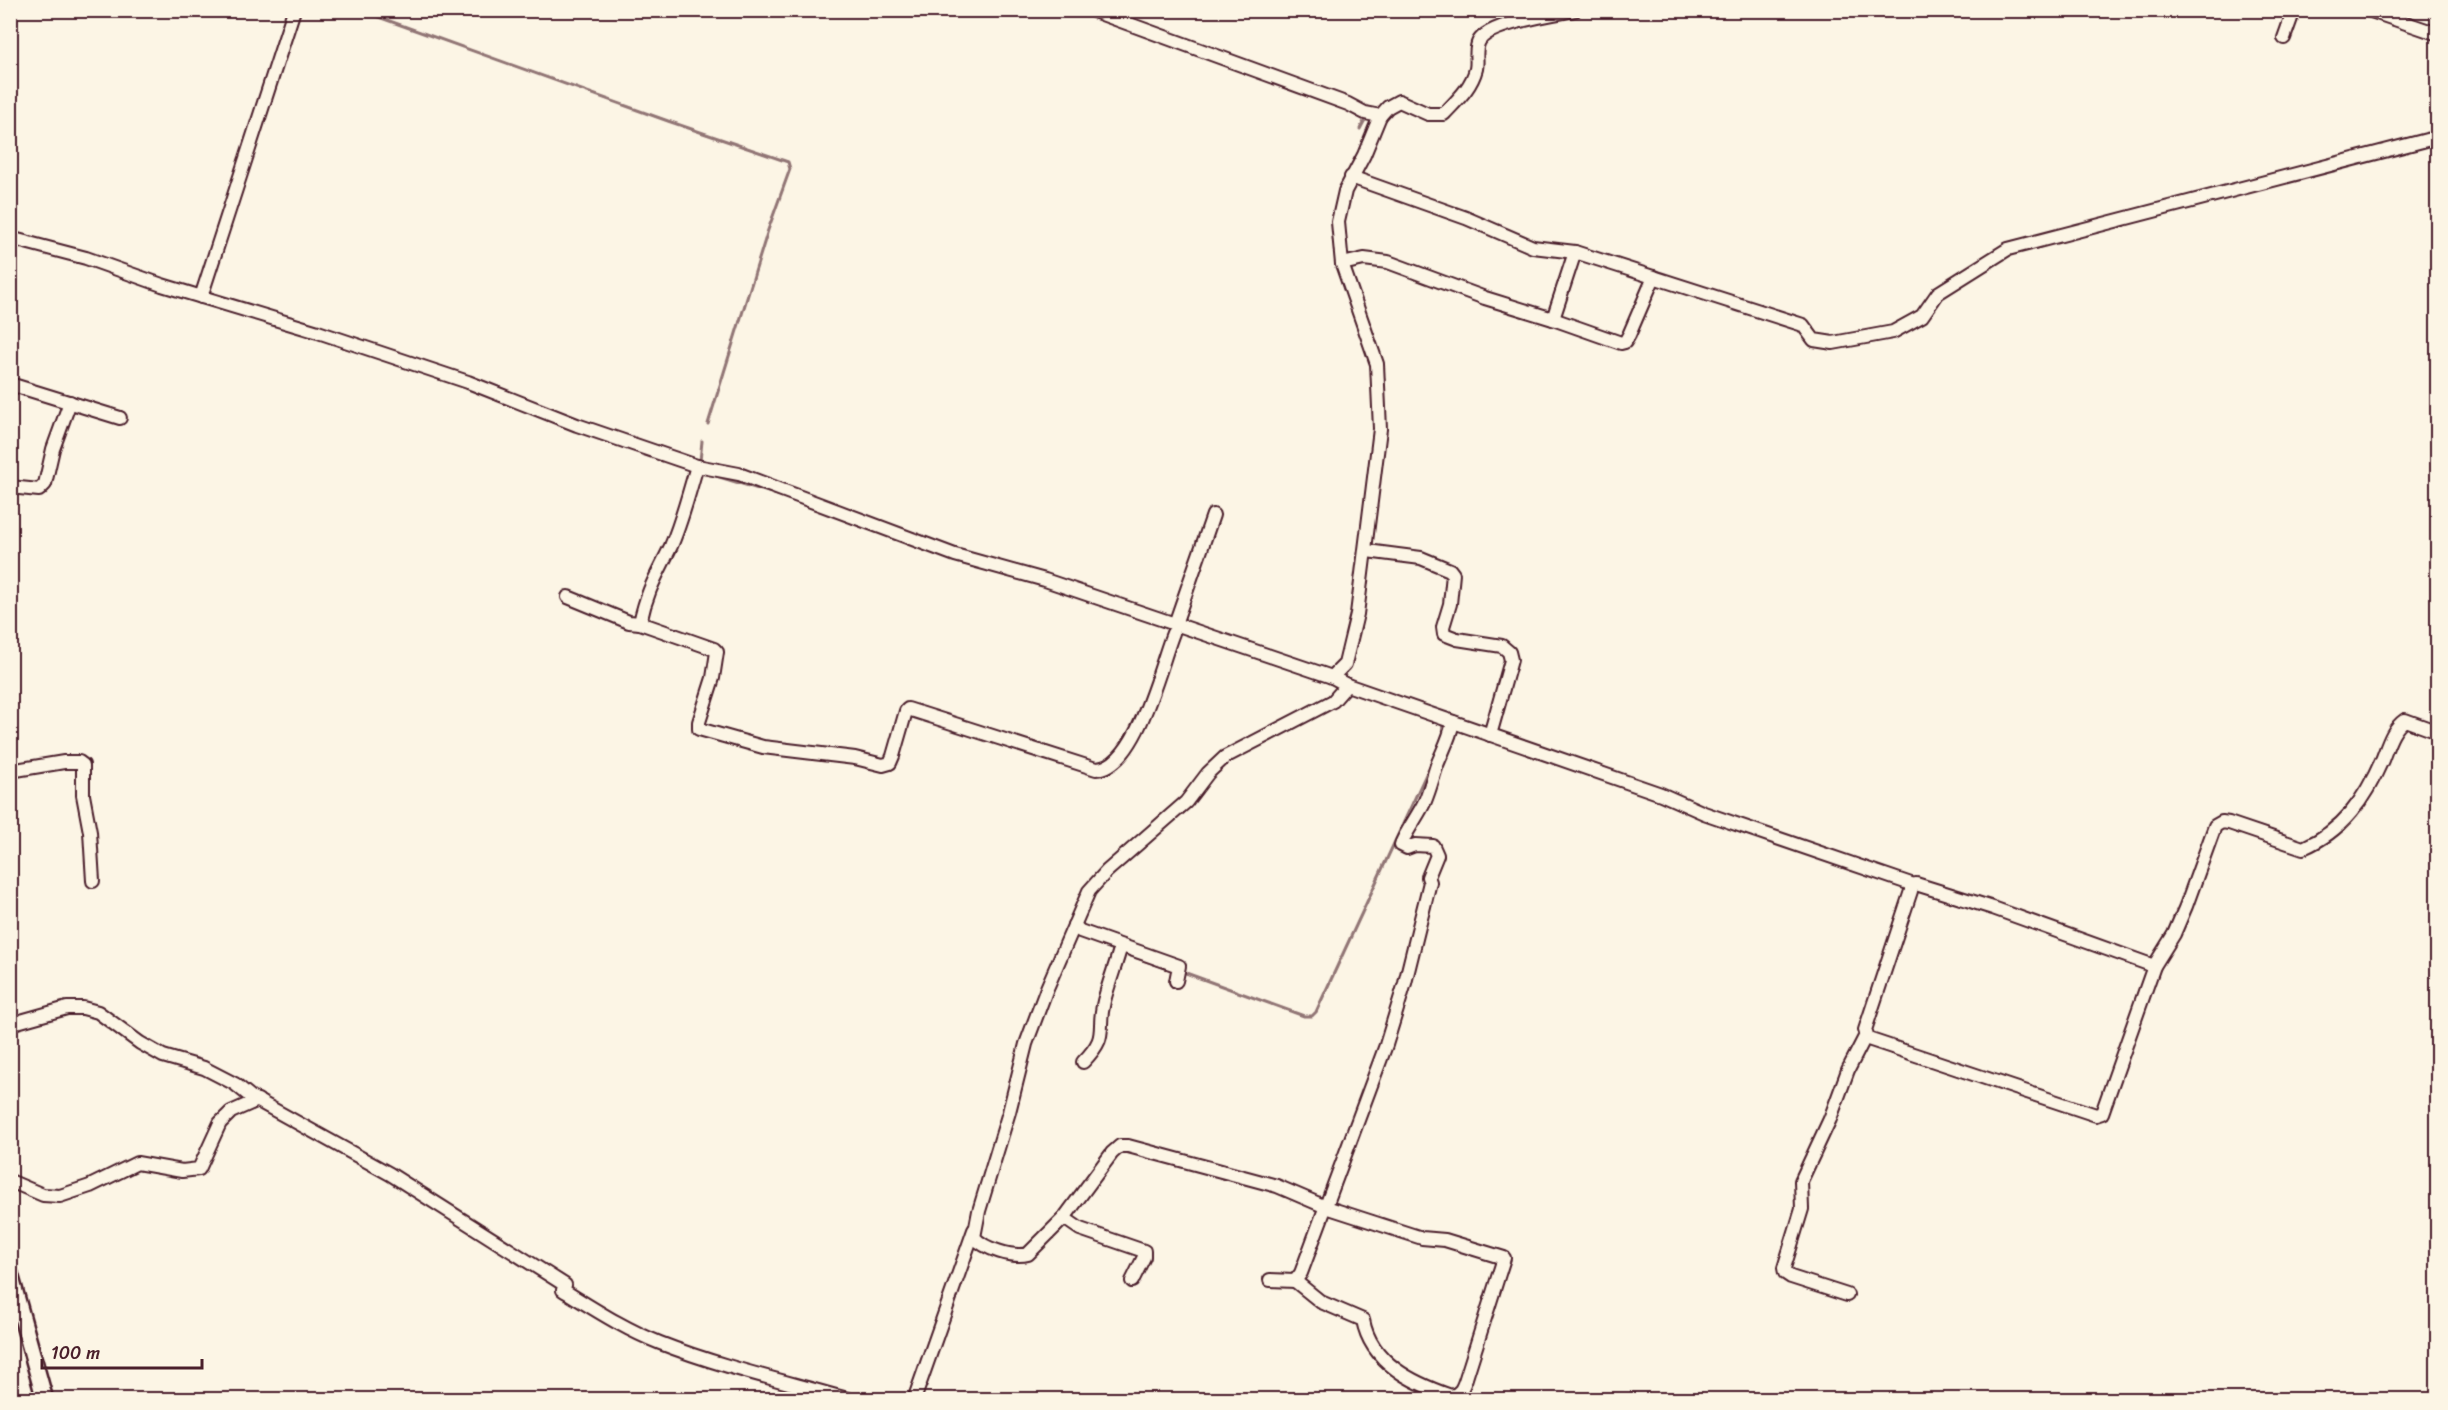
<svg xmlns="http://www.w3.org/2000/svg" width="2448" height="1410" viewBox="0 0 2448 1410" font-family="Sriracha,sans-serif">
	<rect width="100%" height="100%" fill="#fcf5e5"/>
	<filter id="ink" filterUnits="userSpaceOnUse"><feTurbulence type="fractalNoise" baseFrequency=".0167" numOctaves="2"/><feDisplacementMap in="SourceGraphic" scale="12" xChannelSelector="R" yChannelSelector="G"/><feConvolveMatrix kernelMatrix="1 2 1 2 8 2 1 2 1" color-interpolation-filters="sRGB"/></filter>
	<g filter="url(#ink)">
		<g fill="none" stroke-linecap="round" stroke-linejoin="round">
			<g stroke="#917474" stroke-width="3">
				<polyline points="359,10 668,121 788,162 790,169 768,230 708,424"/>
				<polyline points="1360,129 1367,116"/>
				<polyline points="700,461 702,441"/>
				<polyline points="713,475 784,497"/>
				<polyline points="1442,724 1444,734"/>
				<polyline points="1128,955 1169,969"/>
				<polyline points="1186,973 1304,1016 1312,1016 1316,1012 1434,757"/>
			</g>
			<defs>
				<g id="minor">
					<polyline points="1091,10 1348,104 1365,113 1380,116 1364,155 1345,191 1338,222 1342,264 1377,364 1380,429 1357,614 1345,664 1332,677"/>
					<polyline points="2368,10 2438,34"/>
					<polyline points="2284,38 2294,10"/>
					<path d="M1380,116L1388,107L1399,101L1428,114H1444C1457,100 1471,88 1476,69C1478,60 1474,50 1479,41C1489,23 1554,14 1575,10"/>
					<polyline points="1351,177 1466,218 1533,247 1575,252 1803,325 1814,340 1833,343 1893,332 1922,316 1938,293 2008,249 2438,137"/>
					<path d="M10,238L86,258L162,285L318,332L468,382L577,425L697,466L739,474L955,555L1045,580L1332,677L1347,685L1661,794L1704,813L1911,884V891L1865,1030L1868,1039L2096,1115L2102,1113L2154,966L2174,934L2186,906L2215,826L2222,822L2229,823L2303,848C2343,831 2365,799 2382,760C2388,745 2392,729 2405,720L2438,732"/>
					<polyline points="1342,264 1364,259 1388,262 1485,298 1553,319 1621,343 1625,342 1629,335 1654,277"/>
					<polyline points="201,297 294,10"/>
					<polyline points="1553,319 1575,252"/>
					<polyline points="10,384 120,418"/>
					<polyline points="10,487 39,490 45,484 53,449 70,402"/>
					<polyline points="1367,551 1421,558 1450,570 1453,574 1450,604 1443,627 1444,634 1457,639 1502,646 1509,652 1511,660 1508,671 1490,735"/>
					<path d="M568,597L629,622L640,623L714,649L717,652L713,678L699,722V729L763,747L855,758L883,765L890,763L893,756L906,711L908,709L1096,769C1137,768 1160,665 1173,633"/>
					<path d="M640,623C647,590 657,575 671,546C682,521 689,492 697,466"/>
					<polyline points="1175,624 1213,515"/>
					<polyline points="10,771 64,762 79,762 83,765 83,795 90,832 93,881"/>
					<polyline points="1911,888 1916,884 1993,908 2154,966"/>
					<polyline points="1074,925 1080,931 1179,966 1176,981"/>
					<path d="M10,1024L67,1008H83L98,1012L140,1043L163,1056L204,1068L235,1084L251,1097L390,1174L565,1285L563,1290C594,1309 626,1330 660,1343C721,1367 788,1382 851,1400"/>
					<path d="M1083,1062C1110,1034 1096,1032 1104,1001C1109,982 1116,964 1121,946"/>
					<polyline points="10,1181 43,1195 60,1196 90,1186 137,1163 182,1171 199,1169 220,1123 231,1112 258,1100"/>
					<polyline points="1064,1218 1080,1229 1144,1251 1144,1257 1132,1281"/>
					<path d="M1270,1280L1295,1281L1301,1273L1386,1045L1405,983L1430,882L1428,877L1437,855L1433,846L1415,845L1407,848L1401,845C1402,838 1421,811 1425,801C1430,789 1433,777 1437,765C1443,750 1450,738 1453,722"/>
					<path d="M1295,1281L1321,1302L1363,1320C1371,1363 1413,1383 1451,1396C1461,1394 1463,1387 1466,1378L1504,1258L1445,1240L1422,1238L1326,1207L1277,1186L1128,1146H1120L1112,1153L1064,1218L1028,1254C1013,1258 984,1249 974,1237L979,1211L1009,1112L1026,1044L1047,988L1089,891L1107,871L1186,802L1208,773L1225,757L1333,701L1347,685"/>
					<polyline points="1847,1295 1791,1277 1785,1273 1784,1268 1802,1209 1801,1181 1830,1119 1848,1070 1866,1035"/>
					<polyline points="914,1400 974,1230"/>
				</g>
				<polyline id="tertiary" points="10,1274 45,1400"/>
			</defs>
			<use href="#minor" stroke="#4a1f2b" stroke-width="16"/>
			<use href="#tertiary" stroke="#4a1f2b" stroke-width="20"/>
			<use href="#minor" stroke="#fcf5e5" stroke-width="12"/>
			<use href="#tertiary" stroke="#fcf5e5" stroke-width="15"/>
		</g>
	</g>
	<rect width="2448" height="1410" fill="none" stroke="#fcf5e5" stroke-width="36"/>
	<rect x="18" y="18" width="2412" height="1374" fill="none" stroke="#4a1f2b" stroke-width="2" filter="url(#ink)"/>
	<path d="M42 1359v9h160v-9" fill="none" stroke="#4a1f2b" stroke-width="3"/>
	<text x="51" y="1359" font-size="18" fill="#4a1f2b" stroke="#fcf5e5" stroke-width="4.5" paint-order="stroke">100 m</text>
</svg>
